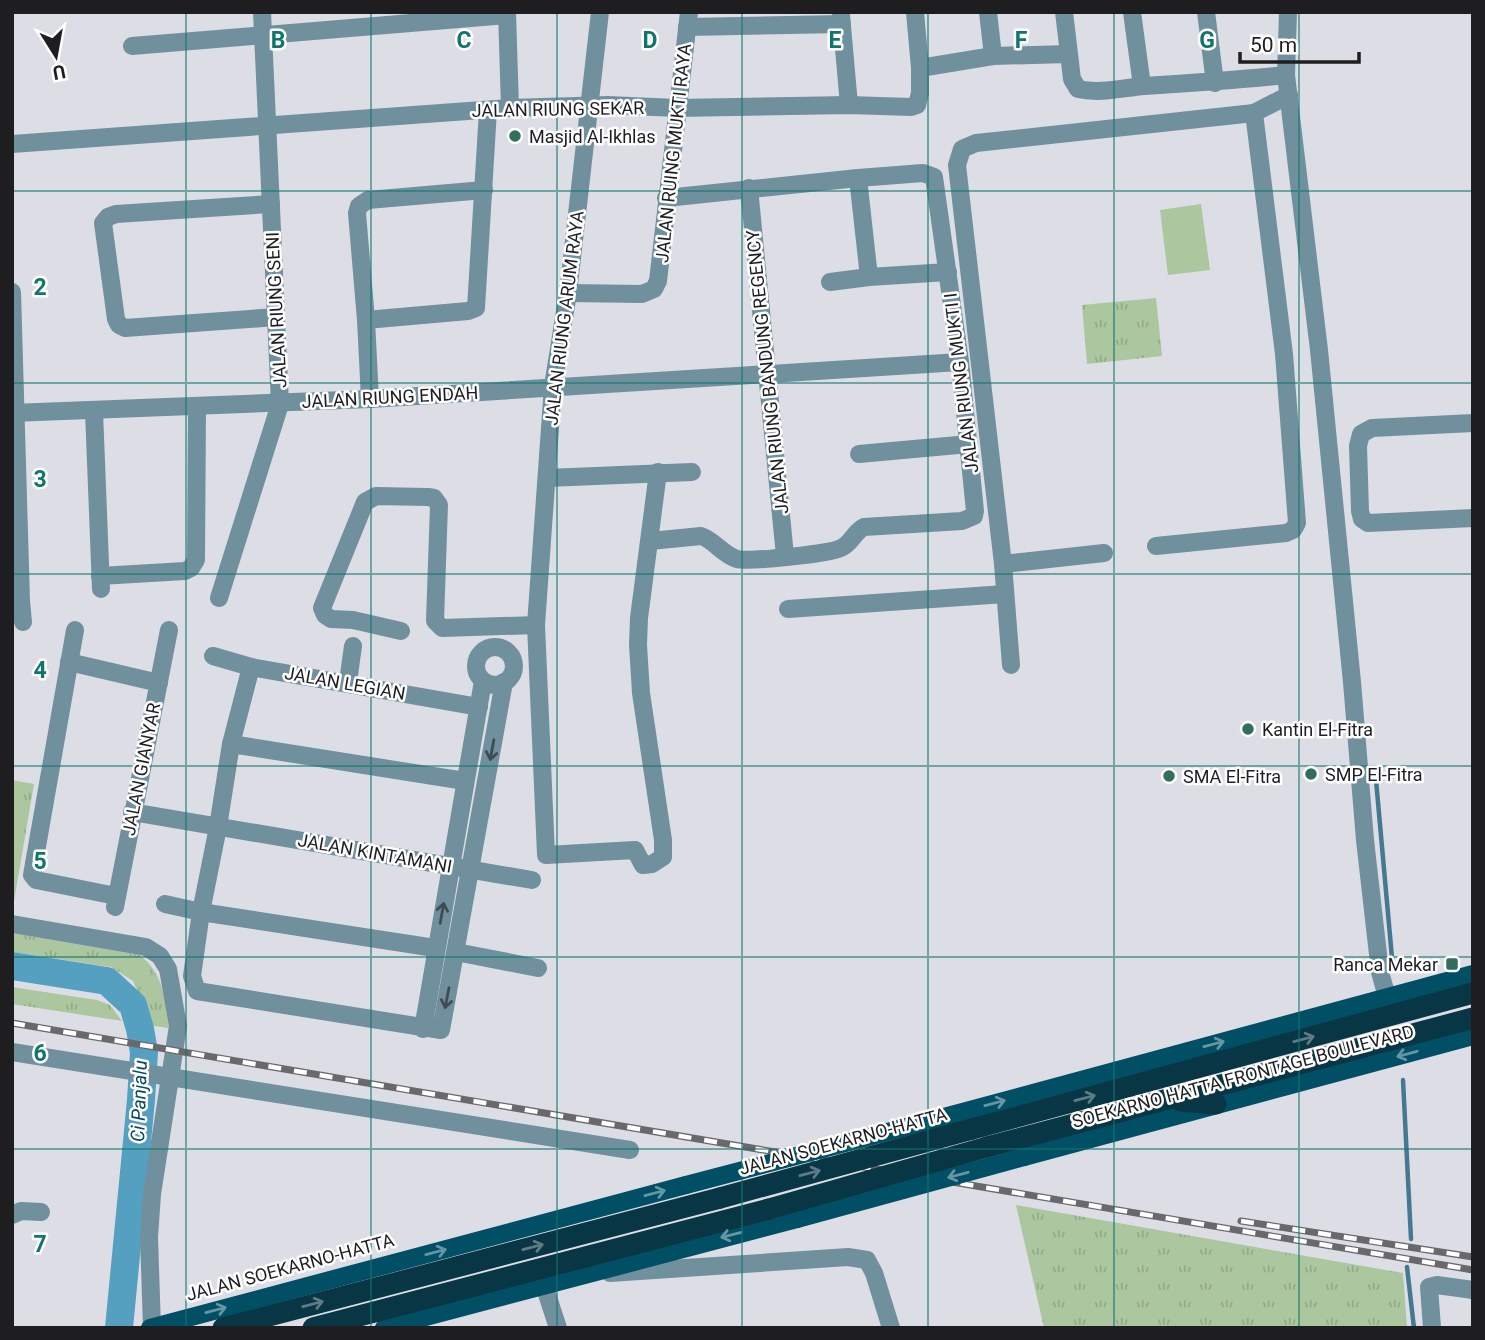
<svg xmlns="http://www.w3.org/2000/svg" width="1485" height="1340" viewBox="0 0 1485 1340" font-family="Roboto,sans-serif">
	<defs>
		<pattern id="grass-tufts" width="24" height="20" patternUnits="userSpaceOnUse" patternTransform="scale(1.75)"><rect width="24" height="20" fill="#acc69f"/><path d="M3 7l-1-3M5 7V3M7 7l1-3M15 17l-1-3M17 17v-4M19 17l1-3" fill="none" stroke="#94aa89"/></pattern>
	</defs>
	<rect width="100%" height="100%" fill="#dddee5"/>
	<g fill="url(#grass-tufts)">
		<polygon points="1156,298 1162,356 1087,364 1082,305"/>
		<polygon points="12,780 34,784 12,913"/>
		<path d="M12,933L140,955C165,976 164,998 169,1028L146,1025L143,1003L133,981L111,967L12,952Z"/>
		<polygon points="12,987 97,1000 110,1005 122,1021 12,1004"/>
		<polygon points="1016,1205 1403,1273 1407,1328 1044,1328"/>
	</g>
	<polygon fill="#acc69f" points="1201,204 1210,270 1168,275 1160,210"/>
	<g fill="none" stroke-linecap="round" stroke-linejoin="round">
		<g stroke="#447991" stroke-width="4.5">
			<polyline points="1375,769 1393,969"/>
			<polyline points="1403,1080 1411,1239"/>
			<polyline points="1407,1267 1414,1328"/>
		</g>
		<polyline stroke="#55a0c1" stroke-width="28" points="12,966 107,981 133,1005 140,1029 144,1052 141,1100 119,1328"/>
		<g stroke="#71909d" stroke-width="18">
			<polyline points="507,12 510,108"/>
			<polyline points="600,12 568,293 553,386 536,625 546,855 635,850 643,865 652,864 663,857 663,840 641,693 638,645 639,618 658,472"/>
			<polyline points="915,12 920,68"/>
			<polyline points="988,12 993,56"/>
			<path d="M1064,12L1072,79L1078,89C1100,94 1122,88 1144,86C1192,83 1239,80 1286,75"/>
			<polyline points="1132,12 1142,86"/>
			<polyline points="1206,12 1215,83"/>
			<polyline points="1288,12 1286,75 1319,350 1352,682 1365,840 1380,972 1387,997"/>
			<polyline points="841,15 849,105"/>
			<polyline points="687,27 842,24"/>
			<polyline points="132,46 507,15"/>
			<polyline points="1254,113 1289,95"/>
			<polyline points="12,144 510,108 608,105 677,108 849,105 911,107 917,105 920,93 920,68 993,56 1069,54"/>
			<polyline points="858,178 869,277"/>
			<polyline points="749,188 785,556"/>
			<polyline points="271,204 116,214 108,217 103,223 116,319 119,325 125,328 276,317"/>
			<polyline points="830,282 869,277 948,272"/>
			<polyline points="12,292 21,601 23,622"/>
			<polyline points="568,293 642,294 654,289 658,281 689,12"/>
			<polyline points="366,320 468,311 476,308 488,110"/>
			<polyline points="370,399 366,320 357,213 359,206 368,200 484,190"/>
			<polyline points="94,411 101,589"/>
			<polyline points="12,413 370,399 960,362"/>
			<polyline points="1473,423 1372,428 1361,434 1358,446 1360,511 1362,519 1368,523 1473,518"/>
			<polyline points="859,454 969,444"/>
			<polyline points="547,478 692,472"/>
			<path d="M650,541L701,536C714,540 723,555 737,559C749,562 829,554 841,548C851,544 854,532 864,527L962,521L974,516L975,511L960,362L934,177L923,173L858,178L666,198"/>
			<polyline points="1003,564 1104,553"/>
			<polyline points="100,576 185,571 191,568 196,560 197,407"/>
			<polyline points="219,598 280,404 262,12"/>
			<polyline points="788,609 1005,594"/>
			<polyline points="75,630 32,875 36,880 116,896"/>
			<polyline points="401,631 353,620 331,619 325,615 322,608 365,502 376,496 428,497 434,498 439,505 435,621 442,628 536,625"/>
			<circle cx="495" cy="666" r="19"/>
			<polyline points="213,656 251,667 479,707"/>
			<polyline points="69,662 159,683"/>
			<polyline points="1011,665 1003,564 957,165 962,149 976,143 1254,113 1284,354 1297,523 1293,530 1286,533 1156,546"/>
			<polyline points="251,667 231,744 218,827 201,912 192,976 197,991 441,1030 504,682"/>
			<polyline points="348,682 353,646"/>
			<polyline points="231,744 465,781"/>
			<polyline points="132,812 532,880"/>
			<polyline points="165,904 201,912 435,948"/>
			<polyline points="115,907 169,630"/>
			<polyline points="12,924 146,947 160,956 168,969 178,1026 152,1194 149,1237 152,1328"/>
			<polyline points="456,952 538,968"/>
			<polyline points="423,1029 483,681"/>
			<polyline points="12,1052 630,1150"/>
			<polyline points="12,1215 21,1211 41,1212"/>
			<polyline points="610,1273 848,1257 867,1260 874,1273 891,1328"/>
			<polyline points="544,1285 558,1328"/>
			<polyline points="1432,1328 1429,1287 1437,1285 1473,1290"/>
		</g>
		<g stroke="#004f65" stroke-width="18">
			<polyline points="929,1121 1473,974"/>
			<polyline points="1024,1157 1473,1036"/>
			<polyline points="150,1328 686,1185"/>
			<polyline points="384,1328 797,1219"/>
		</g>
		<g stroke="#083644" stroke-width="21">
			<polyline points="1180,1101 1216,1104"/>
			<polyline points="972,1129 1473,993"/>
			<polyline points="987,1147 1473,1018"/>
			<polyline points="223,1328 720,1198"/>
			<polyline points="313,1328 769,1209"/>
		</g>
		<defs>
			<g id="rail">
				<polyline points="12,1023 1473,1270"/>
				<polyline points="1241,1221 1473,1257"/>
			</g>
		</defs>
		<use href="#rail" stroke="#68686d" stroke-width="7"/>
		<use href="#rail" stroke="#fff" stroke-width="4.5" stroke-dasharray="13" stroke-linecap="butt"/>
		<g stroke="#004f65" stroke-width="18">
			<polyline points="686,1185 929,1121"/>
			<polyline points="797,1219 1024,1157"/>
		</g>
		<g stroke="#083644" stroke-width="21">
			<polyline points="720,1198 972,1129"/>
			<polyline points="769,1209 987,1147"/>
		</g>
	</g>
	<defs><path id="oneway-shaft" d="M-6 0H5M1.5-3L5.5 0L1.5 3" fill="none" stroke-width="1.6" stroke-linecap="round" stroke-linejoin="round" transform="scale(1.75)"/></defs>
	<g stroke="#3f4c53">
		<use href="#oneway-shaft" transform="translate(492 750) rotate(100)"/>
		<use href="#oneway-shaft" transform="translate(442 913) rotate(-80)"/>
		<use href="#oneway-shaft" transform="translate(447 998) rotate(101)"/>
	</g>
	<g stroke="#5e7c85">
		<use href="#oneway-shaft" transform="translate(1304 1039) rotate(-15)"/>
		<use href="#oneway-shaft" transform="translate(1085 1098) rotate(-15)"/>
		<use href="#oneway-shaft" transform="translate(810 1173) rotate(-15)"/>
		<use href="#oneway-shaft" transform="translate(533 1247) rotate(-15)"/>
		<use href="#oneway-shaft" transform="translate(313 1304) rotate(-15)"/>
	</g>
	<g stroke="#6695a3">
		<use href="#oneway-shaft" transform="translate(1214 1044) rotate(-15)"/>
		<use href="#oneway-shaft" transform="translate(1407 1054) rotate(165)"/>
		<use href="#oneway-shaft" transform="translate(995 1103) rotate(-15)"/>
		<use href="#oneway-shaft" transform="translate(958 1175) rotate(165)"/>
		<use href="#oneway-shaft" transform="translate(655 1193) rotate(-15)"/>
		<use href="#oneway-shaft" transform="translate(731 1235) rotate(166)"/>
		<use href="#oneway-shaft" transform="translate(436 1252) rotate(-15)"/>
		<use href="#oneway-shaft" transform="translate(216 1310) rotate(-15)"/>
	</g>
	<path fill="none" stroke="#0f766e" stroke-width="2" stroke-opacity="0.55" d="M186,12V1328M371,12V1328M557,12V1328M742,12V1328M928,12V1328M1114,12V1328M1299,12V1328M12,191H1473M12,383H1473M12,574H1473M12,766H1473M12,957H1473M12,1149H1473"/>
	<g fill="#316f5c" stroke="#fff" stroke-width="2.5">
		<circle cx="515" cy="136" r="7"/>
		<circle cx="1248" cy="729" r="7"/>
		<circle cx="1311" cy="774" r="7"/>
		<circle cx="1169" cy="776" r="7"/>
		<rect x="1445" y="957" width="14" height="14" rx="3.5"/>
	</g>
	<g text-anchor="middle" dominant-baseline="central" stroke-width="5" stroke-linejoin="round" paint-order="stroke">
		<g font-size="18" fill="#1e1e21" stroke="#fff">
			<text transform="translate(558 109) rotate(-1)">JALAN RIUNG SEKAR</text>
			<text transform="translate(673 153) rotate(-84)">JALAN RUING MUKTI RAYA</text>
			<text transform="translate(276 310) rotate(-93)">JALAN RIUNG SENI</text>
			<text transform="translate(564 318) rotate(-83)">JALAN RIUNG ARUM RAYA</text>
			<text transform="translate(767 372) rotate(-96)">JALAN RIUNG BANDUNG REGENCY</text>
			<text transform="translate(961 383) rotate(-97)">JALAN RIUNG MUKTI I</text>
			<text transform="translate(390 397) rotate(-3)">JALAN RIUNG ENDAH</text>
			<text transform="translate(345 683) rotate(10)">JALAN LEGIAN</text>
			<text transform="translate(141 769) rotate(-79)">JALAN GIANYAR</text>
			<text transform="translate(375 853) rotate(10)">JALAN KINTAMANI</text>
			<text transform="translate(1243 1076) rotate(-15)">SOEKARNO HATTA FRONTAGE BOULEVARD</text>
			<text transform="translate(843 1141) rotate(-15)">JALAN SOEKARNO-HATTA</text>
			<text transform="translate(290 1267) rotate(-15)">JALAN SOEKARNO-HATTA</text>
		</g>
		<g font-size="18" fill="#1e1e21" stroke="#fff" text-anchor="start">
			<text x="529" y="136">Masjid Al-Ikhlas</text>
			<text x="1262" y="729">Kantin El-Fitra</text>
			<text x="1325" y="774">SMP El-Fitra</text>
			<text x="1183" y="776">SMA El-Fitra</text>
			<text x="1438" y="964" text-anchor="end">Ranca Mekar</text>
		</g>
		<g font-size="19" font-style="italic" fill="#04475e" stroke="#fff">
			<text transform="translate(139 1101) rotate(-88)">Ci Panjalu</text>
		</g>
	</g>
	<g font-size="23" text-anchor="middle" font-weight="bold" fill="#0f766e" stroke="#fff" stroke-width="5" stroke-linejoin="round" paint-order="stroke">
		<text x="278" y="48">B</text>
		<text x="464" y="48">C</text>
		<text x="650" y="48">D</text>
		<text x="835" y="48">E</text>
		<text x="1021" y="48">F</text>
		<text x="1207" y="48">G</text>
		<text x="40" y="295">2</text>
		<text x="40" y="487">3</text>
		<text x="40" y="678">4</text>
		<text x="40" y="869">5</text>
		<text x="40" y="1061">6</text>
		<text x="40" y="1252">7</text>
	</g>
	<rect width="1485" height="1340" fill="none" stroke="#1e1e21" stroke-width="28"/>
	<g transform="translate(56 56) rotate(169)" stroke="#ffffff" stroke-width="5" paint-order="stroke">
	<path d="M0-5L12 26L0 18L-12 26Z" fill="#1e1e21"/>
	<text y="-10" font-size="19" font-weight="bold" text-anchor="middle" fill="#1e1e21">U</text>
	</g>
	<path d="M1240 52v10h119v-10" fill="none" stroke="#1e1e21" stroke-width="3.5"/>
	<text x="1250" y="52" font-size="21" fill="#1e1e21" stroke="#ffffff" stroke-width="5" paint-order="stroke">50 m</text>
</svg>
